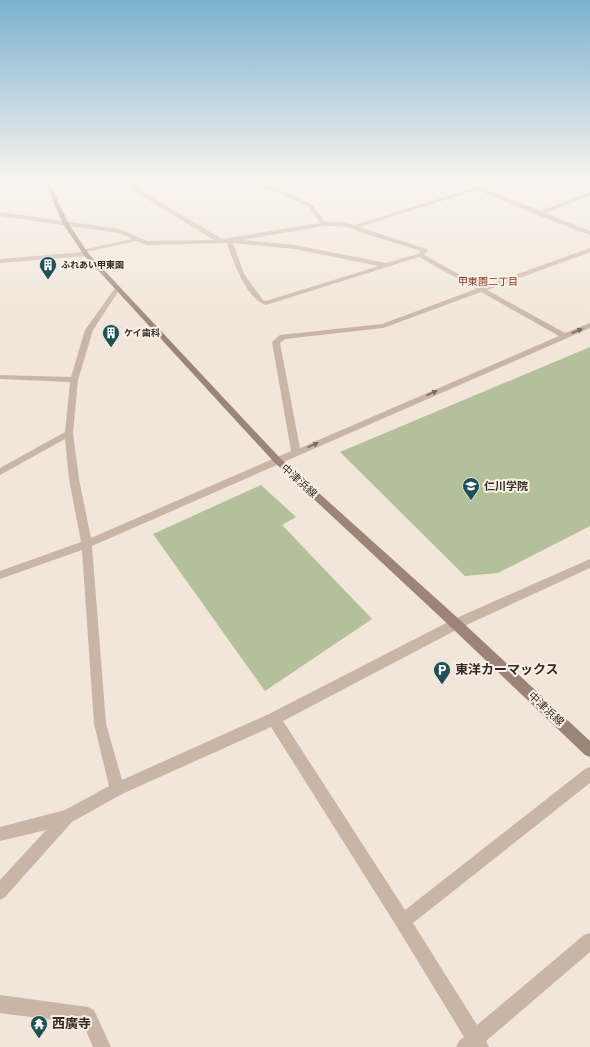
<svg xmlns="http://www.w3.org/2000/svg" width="590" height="1047" viewBox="0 0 590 1047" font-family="Signika,'Noto Sans JP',sans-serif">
	<rect width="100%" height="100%" fill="#f1e6d9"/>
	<g fill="#b3c099">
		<polygon points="590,347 590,526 498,573 465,576 340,452"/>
		<polygon points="261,485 296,517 282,525 372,619 265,691 153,534"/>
	</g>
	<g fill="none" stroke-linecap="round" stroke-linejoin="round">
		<g fill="#c9b5a5" fill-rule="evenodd">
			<path d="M63,180L74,181L129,180L141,191L222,239L320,223L309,207L272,190L265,189L264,180H268L269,186L308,180H319L278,189L313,205L325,222H341L355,225L473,188L455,180C463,180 469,185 477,186C484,187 496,180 505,180L482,188L541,211L590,192V196L545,213L590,231V235L537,215L477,190L359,227L427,249L428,250L424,255L482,287L590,248V252L487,290L565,333L590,323V328L92,546L106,724L122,780L269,714L452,620L590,559V568L460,628L283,721L405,910L585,769L590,767V783L413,923L477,1025L584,935L590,933V952L486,1041L489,1047H456L459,1041L464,1037L397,927L271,727L122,794L72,822L5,897L0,900V880L46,830L0,841V827L65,810L109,786L94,724L82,550L0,579V571L81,542L69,479L65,439L0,475V468L65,432L70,382L0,379V375L71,377L85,330L115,288H119L120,289L93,330L78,380L73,433L79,479L91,538L291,451L272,342L280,335L382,324L476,289L419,257L266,305C246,299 233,261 227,243L146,245L137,241L86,252L89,254L86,256L0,263V259L83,252L82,250L132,239L119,233L0,216V212L120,229L147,241L214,240L137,193L125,181L74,184ZM323,226C336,226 348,225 359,232L421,251L418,254L386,263L294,245L242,240ZM233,243L294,249L379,266L266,301L263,300L244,274ZM481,292L559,336L300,448L280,343L285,339L383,328Z"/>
			<polygon points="0,995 88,1007 94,1010 111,1047 93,1047 83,1024 0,1013"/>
		</g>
		<polygon fill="#9c8477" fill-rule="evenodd" points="44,180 48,180 69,224 88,253 280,458 460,620 590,741 590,757 585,755 452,628 274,462 84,255 63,224"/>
	</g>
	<defs><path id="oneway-solid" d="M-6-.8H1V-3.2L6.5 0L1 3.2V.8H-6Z"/></defs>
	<g fill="#78695f">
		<use href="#oneway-solid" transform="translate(577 331) rotate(-23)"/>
		<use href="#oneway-solid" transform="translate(432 393) rotate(-24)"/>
		<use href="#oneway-solid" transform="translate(313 445) rotate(-24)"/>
	</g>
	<linearGradient id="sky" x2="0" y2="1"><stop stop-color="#7bb1d1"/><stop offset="0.55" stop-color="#f9f4ee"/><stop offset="1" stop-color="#f9f4ee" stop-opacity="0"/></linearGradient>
	<rect width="590" height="327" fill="url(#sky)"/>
	<defs>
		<symbol id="building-pin" viewBox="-11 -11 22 30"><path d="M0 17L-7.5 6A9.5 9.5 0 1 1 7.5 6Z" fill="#1c5256" stroke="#f9f0e5"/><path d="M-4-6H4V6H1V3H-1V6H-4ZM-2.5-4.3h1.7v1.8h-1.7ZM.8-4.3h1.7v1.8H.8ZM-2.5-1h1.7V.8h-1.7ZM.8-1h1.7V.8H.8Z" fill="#fff"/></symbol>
		<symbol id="school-pin" viewBox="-11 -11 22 30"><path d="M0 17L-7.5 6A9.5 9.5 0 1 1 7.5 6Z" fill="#1c5256" stroke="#f9f0e5"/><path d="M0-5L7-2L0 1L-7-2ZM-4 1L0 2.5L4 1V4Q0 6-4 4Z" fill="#fff"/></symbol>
		<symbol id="parking-pin" viewBox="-11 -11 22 30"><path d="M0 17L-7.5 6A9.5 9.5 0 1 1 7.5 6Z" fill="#1c5256" stroke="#f9f0e5"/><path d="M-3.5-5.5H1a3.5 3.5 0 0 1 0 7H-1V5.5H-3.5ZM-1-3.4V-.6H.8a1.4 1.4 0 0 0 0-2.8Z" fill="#fff"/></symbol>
		<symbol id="temple-pin" viewBox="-11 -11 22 30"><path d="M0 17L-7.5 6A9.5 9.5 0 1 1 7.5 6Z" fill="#1c5256" stroke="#f9f0e5"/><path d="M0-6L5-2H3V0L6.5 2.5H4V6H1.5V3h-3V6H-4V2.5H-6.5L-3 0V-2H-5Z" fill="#fff"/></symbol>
	</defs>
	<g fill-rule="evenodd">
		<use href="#building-pin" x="38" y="255" width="20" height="27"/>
		<use href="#building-pin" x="101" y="323" width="20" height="27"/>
		<use href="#school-pin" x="461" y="476" width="20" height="27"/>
		<use href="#parking-pin" x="432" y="660" width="20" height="27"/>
		<use href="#temple-pin" x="29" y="1014" width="20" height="27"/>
	</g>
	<g text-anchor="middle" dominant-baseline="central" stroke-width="4" stroke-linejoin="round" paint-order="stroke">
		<g font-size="9" font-weight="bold" fill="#352b26" stroke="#f9f0e5" text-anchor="start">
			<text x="61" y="265">ふれあい甲東園</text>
			<text x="124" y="333">ケイ歯科</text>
		</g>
		<g font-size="10" fill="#833720" stroke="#f9f0e5">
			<text x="488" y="282">甲東園二丁目</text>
		</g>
		<g font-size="11" fill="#352b26" stroke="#f9f0e5">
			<text transform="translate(299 481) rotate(42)">中津浜線</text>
			<text transform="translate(546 709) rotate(43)">中津浜線</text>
		</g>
		<g font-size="11" font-weight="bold" fill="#352b26" stroke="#f9f0e5" text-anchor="start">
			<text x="484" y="486">仁川学院</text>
		</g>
		<g font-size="13" font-weight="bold" fill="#352b26" stroke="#f9f0e5" text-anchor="start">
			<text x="455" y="670">東洋カーマックス</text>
			<text x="52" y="1024">西廣寺</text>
		</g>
	</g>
</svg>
